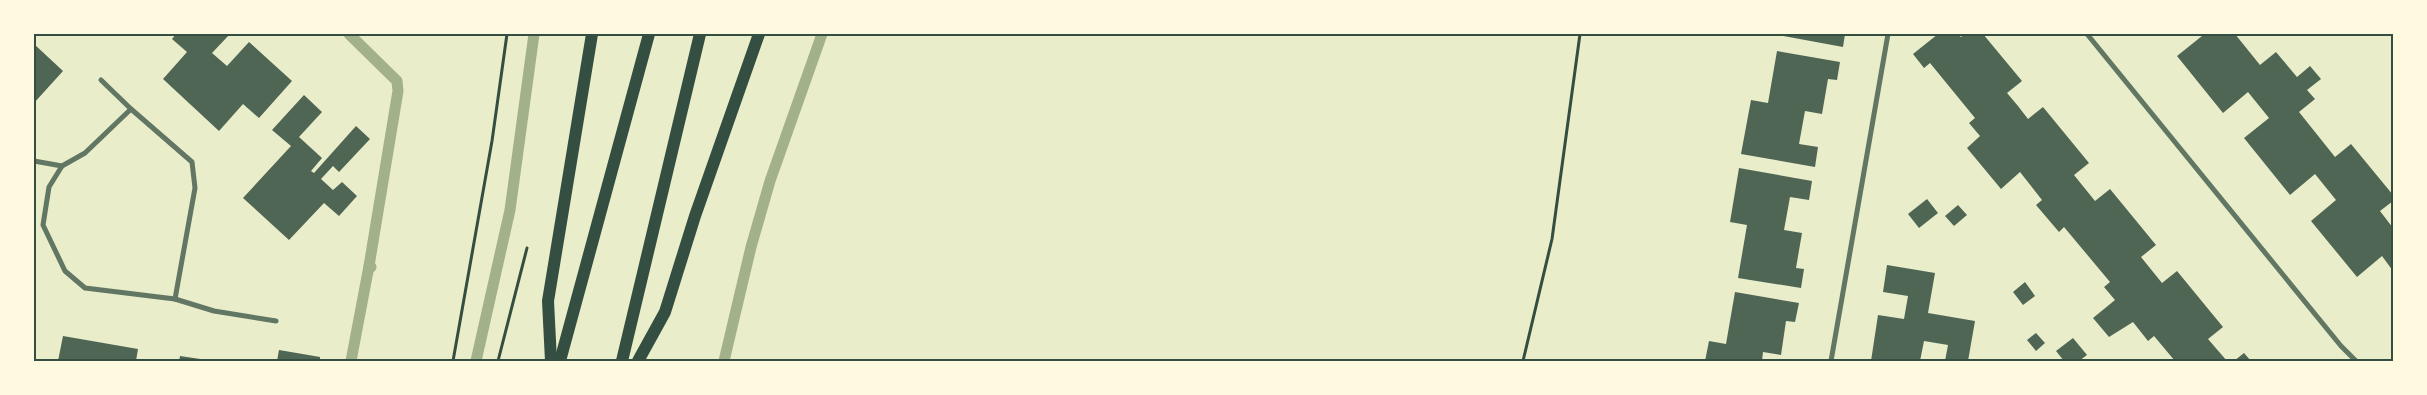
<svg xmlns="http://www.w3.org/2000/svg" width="2427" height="395" viewBox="0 0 2427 395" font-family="Literata,serif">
	<rect width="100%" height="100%" fill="#e9edc9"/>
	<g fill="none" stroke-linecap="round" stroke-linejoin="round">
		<g stroke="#a3b18a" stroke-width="11">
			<polyline points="349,34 397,81 398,91 369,266 371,267"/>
			<polyline points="351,361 369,266"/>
			<polyline points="476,361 510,210 534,34"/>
			<polyline points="724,361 751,247 770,181 822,34"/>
		</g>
	</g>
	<g fill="#4f6655">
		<polygon points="176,34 230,34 212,53 227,66 249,42 292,81 259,118 243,104 219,131 163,79 187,52 172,39"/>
		<polygon points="1772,34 1845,34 1843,47"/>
		<polygon points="1938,34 1958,34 1961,37 1965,34 1983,34 2022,81 2007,93 2018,106 2028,119 2043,107 2089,163 2074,175 2095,201 2110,189 2156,245 2141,257 2162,283 2177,271 2223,327 2208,339 2227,361 2175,361 2154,336 2148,341 2133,322 2109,337 2093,318 2115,300 2104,287 2110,282 2064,227 2059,232 2036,205 2042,200 2020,172 2001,189 1967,148 1980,136 1969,123 1975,118 1930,63 1924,68 1913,54"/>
		<polygon points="2200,34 2235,34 2260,65 2276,52 2297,77 2310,66 2321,79 2307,90 2315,99 2299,112 2335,157 2351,144 2393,195 2393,201 2380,211 2393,228 2393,271 2382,256 2357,277 2311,221 2336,200 2315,174 2290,195 2244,138 2269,118 2248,92 2223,113 2177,56 2202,36"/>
		<polygon points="34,44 63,71 34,103"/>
		<polygon points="1777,51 1840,62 1837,80 1828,79 1822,114 1805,111 1799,144 1818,147 1815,167 1741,154 1751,100 1768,103"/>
		<polygon points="304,95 322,112 299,137 322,158 311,171 314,173 356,126 370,139 339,172 333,166 321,179 333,190 342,182 357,196 339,216 324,203 289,240 243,198 291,146 272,130"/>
		<polygon points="1739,168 1812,181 1809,200 1790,197 1784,230 1802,233 1796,268 1804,269 1801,288 1738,278 1747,225 1730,222"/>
		<polygon points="1927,199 1938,213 1919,228 1908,214"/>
		<polygon points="1958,205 1967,215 1954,226 1945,216"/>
		<polygon points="1887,265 1935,273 1928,313 1975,321 1968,361 1945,361 1948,345 1924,341 1920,361 1871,361 1878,315 1904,319 1908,296 1883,292"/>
		<polygon points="2025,282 2035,296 2023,305 2013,292"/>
		<polygon points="1735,292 1799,303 1795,322 1786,321 1781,355 1763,352 1762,361 1705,361 1709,341 1726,344"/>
		<polygon points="2036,333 2045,343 2036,351 2027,340"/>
		<polygon points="63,336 138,349 136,361 58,361"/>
		<polygon points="2073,338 2087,355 2079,361 2064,361 2056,351"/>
		<polygon points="279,350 320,357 320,361 277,361"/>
		<polygon points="2244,353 2251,361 2234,361"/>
		<polygon points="180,356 207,360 206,361 179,361"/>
	</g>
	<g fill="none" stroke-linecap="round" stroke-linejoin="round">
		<g stroke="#344e41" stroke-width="3">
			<polyline points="453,361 492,141 507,34"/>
			<polyline points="498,361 527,248"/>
			<polyline points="1523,361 1552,239 1580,34"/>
		</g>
		<g stroke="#617663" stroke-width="5">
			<polyline points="2087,34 2341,346 2356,361"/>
			<polyline points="101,80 131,109"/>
			<polyline points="34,161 62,166 49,187 43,225 65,271 85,288 175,299 214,311 276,321"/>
			<polyline points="62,166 85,153 131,109 192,162 195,188 175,299"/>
			<polyline points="1831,361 1888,34"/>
		</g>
		<g stroke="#344e41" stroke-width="12">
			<polyline points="551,361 548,301 592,34"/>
			<polyline points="560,361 649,34"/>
			<polyline points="622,361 700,34"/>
			<polyline points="638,361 665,312 695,216 759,34"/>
		</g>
	</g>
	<rect width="2427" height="395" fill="none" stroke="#fefae0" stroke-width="70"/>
	<rect x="35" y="35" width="2357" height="325" fill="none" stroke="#344e41" stroke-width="2"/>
</svg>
